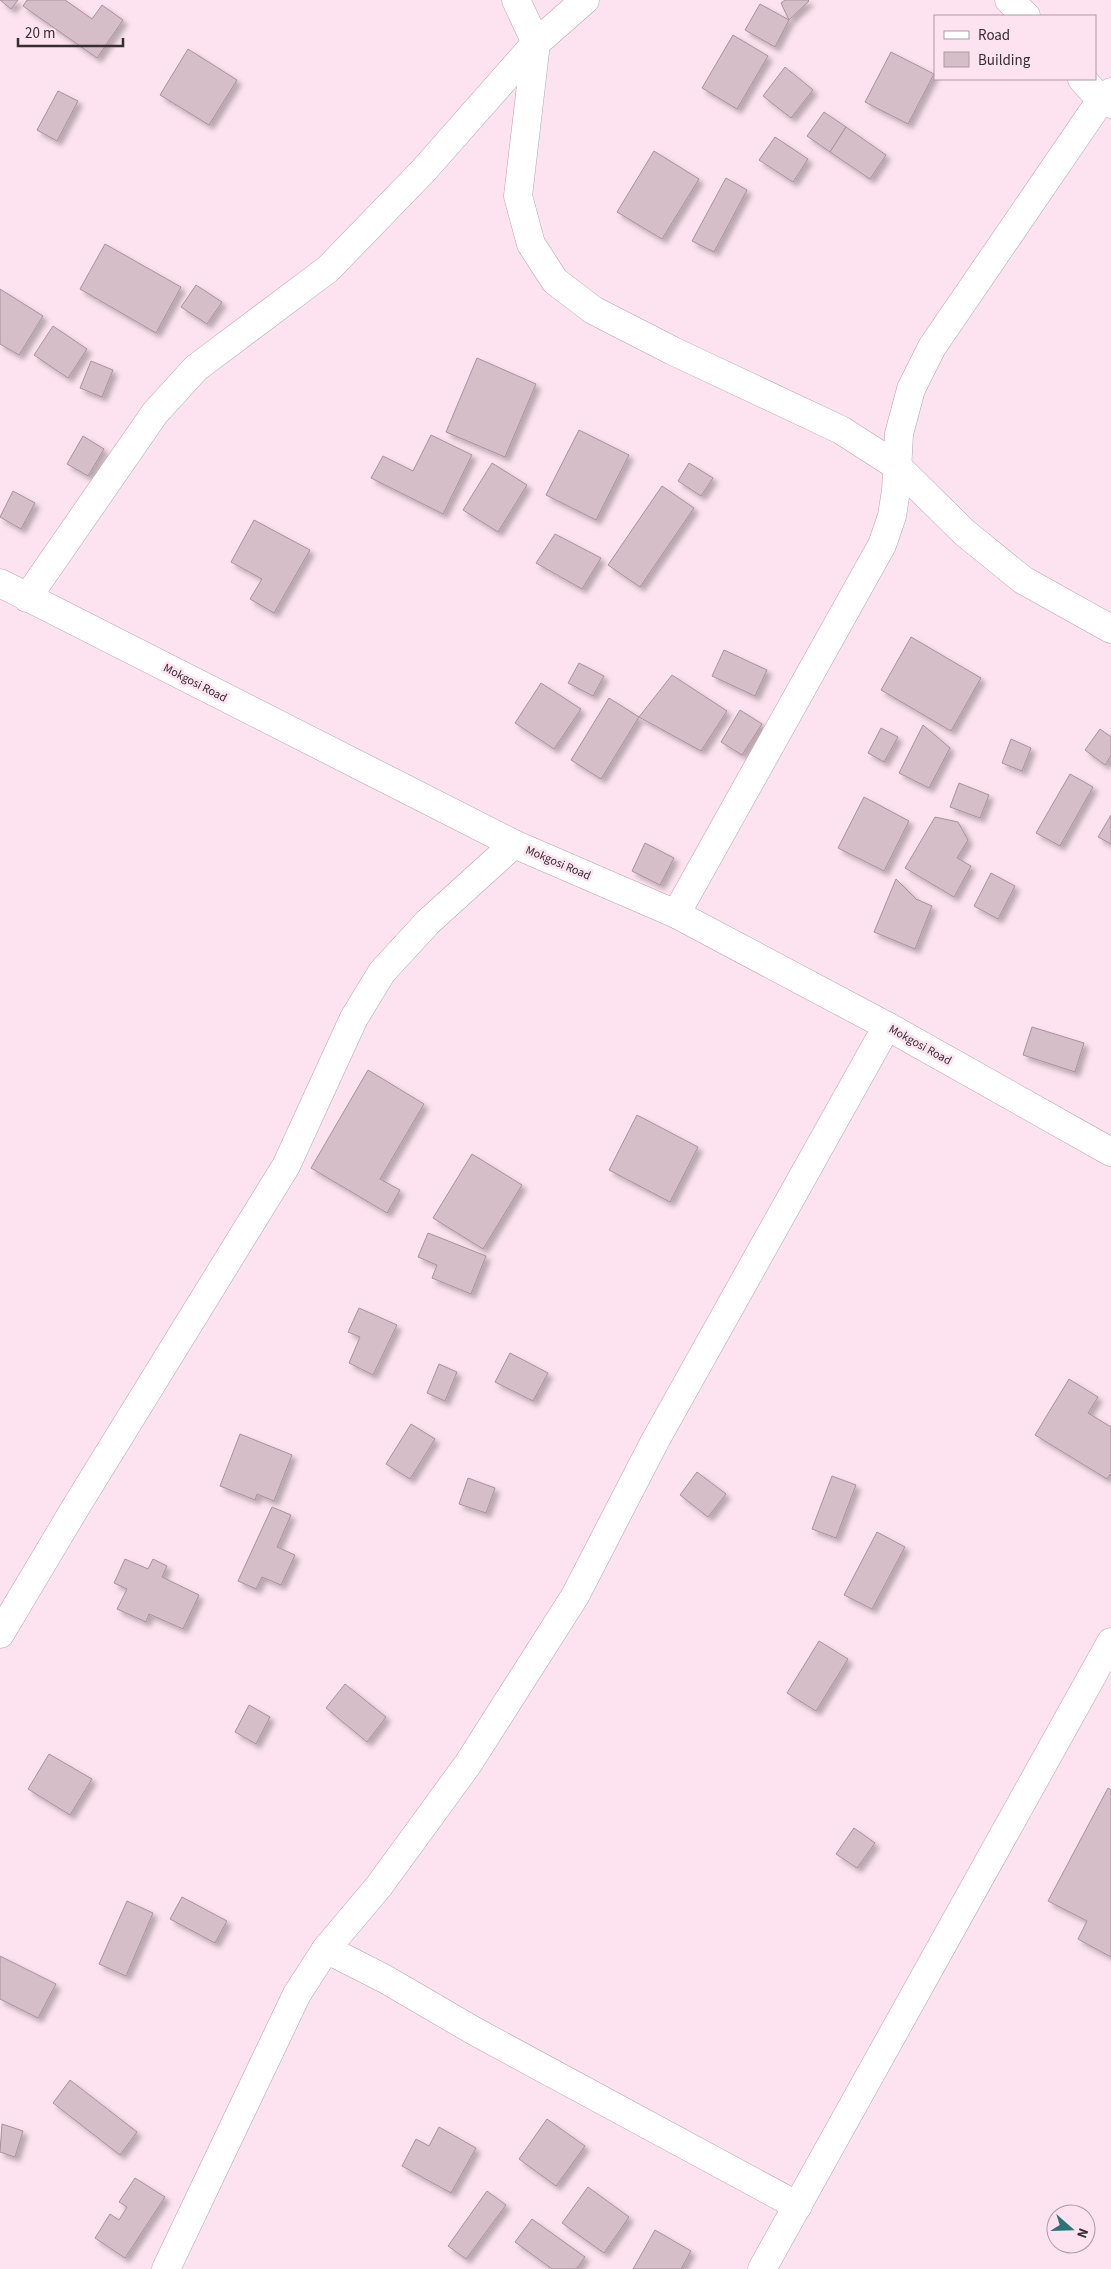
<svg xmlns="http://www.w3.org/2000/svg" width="1111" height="2269" viewBox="0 0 1111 2269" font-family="'Source Sans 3',sans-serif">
	<defs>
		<filter id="shadow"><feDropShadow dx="4.5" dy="4.5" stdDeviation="2.5" flood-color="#0004"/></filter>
	</defs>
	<rect width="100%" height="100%" fill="#fce3ef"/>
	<g fill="#d6bec9" stroke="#a8919c" filter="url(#shadow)">
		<polygon points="0,0 18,0 11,9"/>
		<polygon points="27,0 65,0 92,19 102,5 123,20 97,58 23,6"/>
		<polygon points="785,0 808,0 809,1 789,20 781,3"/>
		<polygon points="760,4 789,20 775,47 745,30"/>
		<polygon points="733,35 768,56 737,109 702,88"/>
		<polygon points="188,49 237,80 209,125 160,95"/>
		<polygon points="891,52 934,74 908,124 865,102"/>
		<polygon points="785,67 813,90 791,118 763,96"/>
		<polygon points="58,91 78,101 57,141 37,130"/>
		<polygon points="824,112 846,127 830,152 807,136"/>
		<polygon points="846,127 886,155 870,179 830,152"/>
		<polygon points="775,137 808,159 793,182 759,160"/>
		<polygon points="654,151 699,179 662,239 617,212"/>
		<polygon points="726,178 747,190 714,252 692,241"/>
		<polygon points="105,244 181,287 156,333 80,289"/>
		<polygon points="196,285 222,302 207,324 181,307"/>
		<polygon points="0,289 43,316 19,355 0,344"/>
		<polygon points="53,326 87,349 68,378 34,355"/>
		<polygon points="477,358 536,384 505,457 446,432"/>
		<polygon points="91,361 113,370 102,397 80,388"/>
		<polygon points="579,430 629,455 596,520 546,495"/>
		<polygon points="431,435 472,455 443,514 371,478 383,456 413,471"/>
		<polygon points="83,436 104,449 88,476 67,464"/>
		<polygon points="492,463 527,485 498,532 463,510"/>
		<polygon points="689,463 713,478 701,496 678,481"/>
		<polygon points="662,486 694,508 640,587 608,565"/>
		<polygon points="13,491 35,503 21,529 0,517"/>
		<polygon points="254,520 310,550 274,613 250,599 262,579 231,562"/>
		<polygon points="555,534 601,558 582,589 536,563"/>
		<polygon points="911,637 981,678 951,731 881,690"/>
		<polygon points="724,650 767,670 755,696 712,676"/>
		<polygon points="579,663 604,676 593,696 568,683"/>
		<polygon points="672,675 727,711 701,751 639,717"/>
		<polygon points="541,683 581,709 554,749 515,723"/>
		<polygon points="609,698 639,717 601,779 571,760"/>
		<polygon points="740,710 762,724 742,755 721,742"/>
		<polygon points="923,725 950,748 929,788 899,773"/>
		<polygon points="881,728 898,737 884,762 868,753"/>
		<polygon points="1100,729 1111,737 1111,756 1105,765 1085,750"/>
		<polygon points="1011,739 1031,748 1022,771 1002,763"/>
		<polygon points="1070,774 1093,787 1060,846 1036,833"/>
		<polygon points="959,783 989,795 980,818 950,807"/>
		<polygon points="864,797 909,821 884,871 838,848"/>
		<polygon points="1111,815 1111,844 1098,837"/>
		<polygon points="935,817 958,822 968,840 957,858 971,866 954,897 905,868"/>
		<polygon points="645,843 674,858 660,885 632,871"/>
		<polygon points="991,873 1015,886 998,919 974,906"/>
		<polygon points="896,879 916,899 932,906 915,949 874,932"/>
		<polygon points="1032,1027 1084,1043 1075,1072 1023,1055"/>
		<polygon points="368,1070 424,1104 380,1179 400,1190 387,1213 311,1168"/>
		<polygon points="637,1115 698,1147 670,1202 609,1170"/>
		<polygon points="472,1154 522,1185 483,1249 433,1218"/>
		<polygon points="428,1233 486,1256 471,1294 432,1278 437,1265 418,1257"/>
		<polygon points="359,1308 397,1325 373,1375 349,1363 360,1337 348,1332"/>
		<polygon points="510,1353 548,1373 533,1401 495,1382"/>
		<polygon points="439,1364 457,1372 445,1401 427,1393"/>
		<polygon points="1069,1379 1098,1397 1088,1413 1111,1427 1111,1473 1107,1479 1035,1435"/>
		<polygon points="411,1424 435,1439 410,1479 386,1464"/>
		<polygon points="240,1434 292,1455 274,1501 257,1494 255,1500 220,1486"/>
		<polygon points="697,1472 726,1494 708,1517 680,1495"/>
		<polygon points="832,1476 856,1485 836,1538 812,1529"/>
		<polygon points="468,1478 495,1488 486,1513 459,1504"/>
		<polygon points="272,1507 291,1515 277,1547 295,1555 281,1585 262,1577 256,1589 238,1581"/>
		<polygon points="877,1532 905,1547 872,1609 844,1595"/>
		<polygon points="125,1559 148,1569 153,1559 167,1566 162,1577 199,1595 183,1629 149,1614 146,1622 117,1609 127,1589 114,1583"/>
		<polygon points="819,1641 848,1659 816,1711 787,1693"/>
		<polygon points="345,1684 386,1717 367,1742 326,1708"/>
		<polygon points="249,1705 270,1717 256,1744 235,1732"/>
		<polygon points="49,1754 92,1779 70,1815 28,1789"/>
		<polygon points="1108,1788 1111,1790 1111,1957 1078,1939 1087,1921 1048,1901"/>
		<polygon points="854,1828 875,1843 857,1868 836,1854"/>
		<polygon points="182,1897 227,1921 215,1943 170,1919"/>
		<polygon points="127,1901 153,1913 126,1976 99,1964"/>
		<polygon points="0,1956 56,1984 38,2018 0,1999"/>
		<polygon points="70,2080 137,2132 120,2155 53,2103"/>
		<polygon points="547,2119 585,2146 556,2186 519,2159"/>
		<polygon points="2,2124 23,2131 15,2157 0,2152"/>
		<polygon points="439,2127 476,2148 451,2193 402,2166 416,2139 429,2146"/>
		<polygon points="135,2178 165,2197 125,2258 95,2238 110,2214 119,2220 127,2207 119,2202"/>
		<polygon points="588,2187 629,2217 604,2253 562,2223"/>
		<polygon points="487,2191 506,2205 466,2259 448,2246"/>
		<polygon points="532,2219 585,2257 576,2269 552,2269 515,2242"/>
		<polygon points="655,2230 691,2251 681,2269 633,2269"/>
	</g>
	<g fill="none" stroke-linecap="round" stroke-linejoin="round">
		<defs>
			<g id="minor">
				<polyline points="516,0 536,43 518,196 531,244 555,281 593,310 673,351 841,430 897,466 965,533 1023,580 1111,629"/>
				<polyline points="1009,0 1026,16"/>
				<polyline points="1082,79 1101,100 1111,104"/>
				<polyline points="0,583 514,844 676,914 887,1026 1111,1152"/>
				<polyline points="27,598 155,413 196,368 328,269 424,170 536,43 585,0"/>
				<polyline points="676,914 882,545 892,516 896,490 899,434 911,389 932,347 1101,100 1111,92"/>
				<polyline points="0,1634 77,1505 286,1166 354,1018 382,972 428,922 514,844"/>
				<polyline points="326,1949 379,1886 468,1764 575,1596 655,1441 887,1026"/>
				<polyline points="166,2269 297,1994 326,1949 385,1979 476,2032 798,2206"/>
				<polyline points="762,2269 1111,1642"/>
			</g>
		</defs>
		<use href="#minor" stroke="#b9a1ad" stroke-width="29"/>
		<use href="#minor" stroke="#fff" stroke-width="28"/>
	</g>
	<g text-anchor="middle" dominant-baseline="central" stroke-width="5" stroke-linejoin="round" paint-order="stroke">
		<g font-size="12" fill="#362d31" stroke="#fce3ef">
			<text transform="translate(195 683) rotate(27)">Mokgosi Road</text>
			<text transform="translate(558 863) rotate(23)">Mokgosi Road</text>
			<text transform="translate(920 1045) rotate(29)">Mokgosi Road</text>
		</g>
	</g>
	<rect x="934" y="15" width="162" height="65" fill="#fce3ef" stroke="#ad9aa3"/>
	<rect x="944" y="31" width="25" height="8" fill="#ffffff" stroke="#ad9aa3"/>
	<text x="978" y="40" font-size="15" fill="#362d31">Road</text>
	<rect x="944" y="52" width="25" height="15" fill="#d6bec9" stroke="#ad9aa3"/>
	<text x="978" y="65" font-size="15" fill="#362d31">Building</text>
	<g transform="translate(1071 2229) rotate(110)"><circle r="24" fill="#fce3ef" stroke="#ad9aa3"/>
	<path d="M0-4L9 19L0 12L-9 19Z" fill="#297475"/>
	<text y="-8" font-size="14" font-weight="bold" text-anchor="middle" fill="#362d31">N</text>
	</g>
	<path d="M18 38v8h105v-8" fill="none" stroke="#362d31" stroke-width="2.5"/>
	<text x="25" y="38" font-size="15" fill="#362d31" stroke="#fce3ef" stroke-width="4" paint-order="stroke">20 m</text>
</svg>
